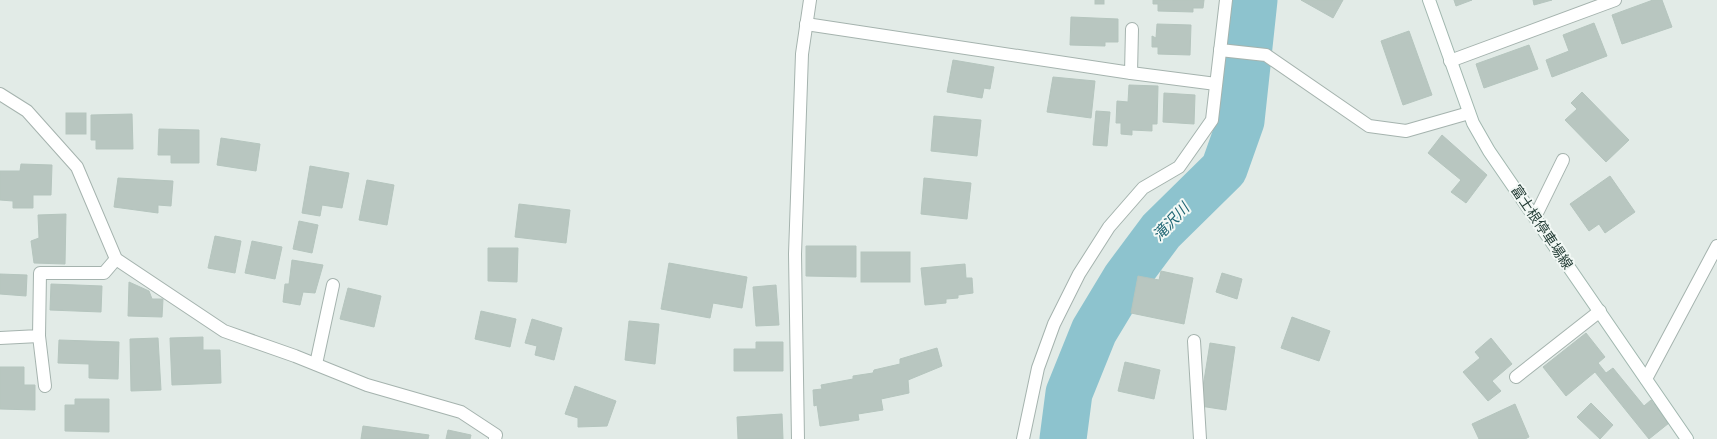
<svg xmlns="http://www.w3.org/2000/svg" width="1717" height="439" viewBox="0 0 1717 439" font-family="'Work Sans','Noto Sans JP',sans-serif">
	<rect width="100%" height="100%" fill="#e2ebe7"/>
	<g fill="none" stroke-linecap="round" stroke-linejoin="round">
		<polyline stroke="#8dc3ce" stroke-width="47" points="1063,439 1069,393 1094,331 1126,278 1161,231 1224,169 1241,121 1254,0"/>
	</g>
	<g fill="#b8c6c0" stroke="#b5c5be">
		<rect x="1095" y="0" width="9" height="4"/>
		<polygon points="1153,0 1204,0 1203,8 1193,8 1193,12 1158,11 1158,4 1153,4"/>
		<polygon points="1301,0 1343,0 1333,18"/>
		<polygon points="1454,0 1472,0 1456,6"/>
		<polygon points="1533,0 1552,0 1534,5"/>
		<polygon points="1653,0 1662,0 1672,27 1622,44 1612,15"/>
		<polygon points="1071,17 1118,19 1118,42 1105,42 1105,46 1070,45"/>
		<polygon points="1594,23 1607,56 1552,77 1546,60 1569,51 1563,35"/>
		<polygon points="1157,24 1191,25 1190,55 1158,54 1158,47 1152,47 1152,36 1156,38"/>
		<polygon points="1409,31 1432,95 1403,105 1381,41"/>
		<polygon points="1529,45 1538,69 1484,88 1476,64"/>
		<polygon points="953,60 994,67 990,89 984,88 982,98 947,92"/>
		<polygon points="1053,77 1095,81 1091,118 1047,112"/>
		<polygon points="1129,85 1158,86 1157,124 1152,124 1152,131 1132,130 1132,135 1121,134 1121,123 1116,123 1117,101 1128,102"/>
		<polygon points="1582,92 1629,140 1606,162 1565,120 1577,109 1571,103"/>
		<polygon points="1164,93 1195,95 1194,124 1163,122"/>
		<polygon points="1096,111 1110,112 1107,146 1093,145"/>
		<rect x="66" y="113" width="20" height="21"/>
		<polygon points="132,114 133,149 96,149 96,140 91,140 91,115"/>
		<polygon points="934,116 981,120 977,156 931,151"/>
		<polygon points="159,129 199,130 199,163 171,163 171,155 158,155"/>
		<polygon points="1442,135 1487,175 1466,203 1451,192 1461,180 1428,153"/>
		<polygon points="221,138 260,144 256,171 217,165"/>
		<polygon points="21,164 52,165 51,195 33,195 33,208 13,208 13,201 0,200 0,171 20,171"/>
		<polygon points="310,166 349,173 342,208 322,205 320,216 302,213"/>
		<polygon points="1610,176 1635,212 1605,233 1599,224 1589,231 1570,204"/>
		<polygon points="118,178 173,181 171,206 158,205 158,213 114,207"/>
		<polygon points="924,178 971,183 967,219 921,214"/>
		<polygon points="367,180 394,185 387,225 359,220"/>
		<polygon points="519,204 570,210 566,243 515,237"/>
		<polygon points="66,214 65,264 34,263 31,241 39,238 38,215"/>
		<polygon points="299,221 318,225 312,253 293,249"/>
		<polygon points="215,236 241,241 235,273 208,268"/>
		<polygon points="252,241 282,247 275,279 245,273"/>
		<polygon points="806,246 856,246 856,277 806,276"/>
		<polygon points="488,248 518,248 517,282 488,281"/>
		<rect x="861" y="252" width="49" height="30"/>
		<polygon points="292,260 323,265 315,293 303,292 300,305 283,302 285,284 289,284"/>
		<polygon points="669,263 747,277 742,308 713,303 710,318 661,309"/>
		<polygon points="965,264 966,278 972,278 973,293 958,295 958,298 946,299 946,303 925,305 921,268"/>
		<polygon points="1161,271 1193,278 1184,324 1131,313 1138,276 1159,280"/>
		<polygon points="1222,273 1242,279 1237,299 1216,292"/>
		<polygon points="0,274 27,275 26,296 0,294"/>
		<polygon points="129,282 149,291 152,299 163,299 162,317 128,316"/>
		<polygon points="51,284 102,286 101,312 50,310"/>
		<polygon points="776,285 779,325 756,326 753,287"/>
		<polygon points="348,288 381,296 374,327 340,319"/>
		<polygon points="481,311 516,319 510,347 475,339"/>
		<polygon points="1292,317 1330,331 1319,361 1281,348"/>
		<polygon points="532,319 562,328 554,360 535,355 537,346 525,343"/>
		<polygon points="629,321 659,324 655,364 625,360"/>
		<polygon points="1586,333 1605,357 1598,363 1606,373 1613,368 1644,406 1651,400 1669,423 1649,439 1595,372 1566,396 1543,367"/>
		<polygon points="203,337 203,350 220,350 221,383 172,385 170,338"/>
		<polygon points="158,338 161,390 131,391 130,339"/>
		<polygon points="1491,338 1512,364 1492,381 1501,391 1488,401 1463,372 1480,358 1475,352"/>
		<polygon points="59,340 119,342 118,379 89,378 89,364 58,363"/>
		<polygon points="756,342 783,342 783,371 734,371 734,349 756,349"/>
		<polygon points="1210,343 1235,347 1226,410 1200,406"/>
		<polygon points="937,348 942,366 908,380 909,393 881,399 883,410 858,414 859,420 820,426 817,405 814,406 813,390 822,389 821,385 853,379 853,376 873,373 874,370 900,364 900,359"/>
		<polygon points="1125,362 1160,370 1154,399 1118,391"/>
		<polygon points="0,367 24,367 24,385 35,385 35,410 0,409"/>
		<polygon points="575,386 616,401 607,426 578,427 578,418 565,414"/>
		<polygon points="75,399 109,399 109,432 65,431 65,405 75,405"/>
		<polygon points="1591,403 1613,425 1600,439 1577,417"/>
		<polygon points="1515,404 1529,437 1525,439 1479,439 1472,424"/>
		<polygon points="782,414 783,439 738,439 737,417"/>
		<polygon points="363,426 429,435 428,439 361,439"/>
		<polygon points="448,430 471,435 470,439 446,439"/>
	</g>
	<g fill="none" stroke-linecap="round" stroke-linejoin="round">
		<defs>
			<g id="service">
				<polyline points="806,24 1131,73 1132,29"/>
				<polyline points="1131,73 1216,84"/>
				<polyline points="1535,217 1563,160"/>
				<polyline points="0,338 39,336 40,273 104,273 116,259"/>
				<polyline points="1516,377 1600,311"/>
			</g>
			<g id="minor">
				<polyline points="1220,50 1266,55 1369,126 1406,131 1469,113"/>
				<polyline points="1450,61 1615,0"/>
				<polyline points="0,94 27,111 77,167 116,259 224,331 295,356 367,385 461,412 496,435 495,439"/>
				<polyline points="39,336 45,386"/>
				<polyline points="1194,341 1200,439"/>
				<polyline points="316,364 333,285"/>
				<polyline points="1646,379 1717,246"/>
				<polyline points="798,439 795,254 802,54 810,0"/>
				<polyline points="1023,439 1038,368 1054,324 1079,274 1109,227 1143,188 1179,167 1212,120 1226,0"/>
			</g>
			<polyline id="secondary" points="1429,0 1473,123 1489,151 1687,439"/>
		</defs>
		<use href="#service" stroke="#a5b3ae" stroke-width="14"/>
		<use href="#minor" stroke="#a5b3ae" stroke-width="14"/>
		<use href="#secondary" stroke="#a1b7af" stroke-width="14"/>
		<use href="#service" stroke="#fff" stroke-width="12"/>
		<use href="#minor" stroke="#fff" stroke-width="12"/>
		<use href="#secondary" stroke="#fff" stroke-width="12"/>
	</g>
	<g text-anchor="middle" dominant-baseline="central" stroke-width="4" stroke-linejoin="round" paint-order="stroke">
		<g font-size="14" fill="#233c35" stroke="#f2f8f5">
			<text transform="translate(1542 227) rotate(56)">富士根停車場線</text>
		</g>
		<g font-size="15" font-style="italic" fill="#206674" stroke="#f2f8f5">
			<text transform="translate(1171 222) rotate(-47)">滝沢川</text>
		</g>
	</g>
</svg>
